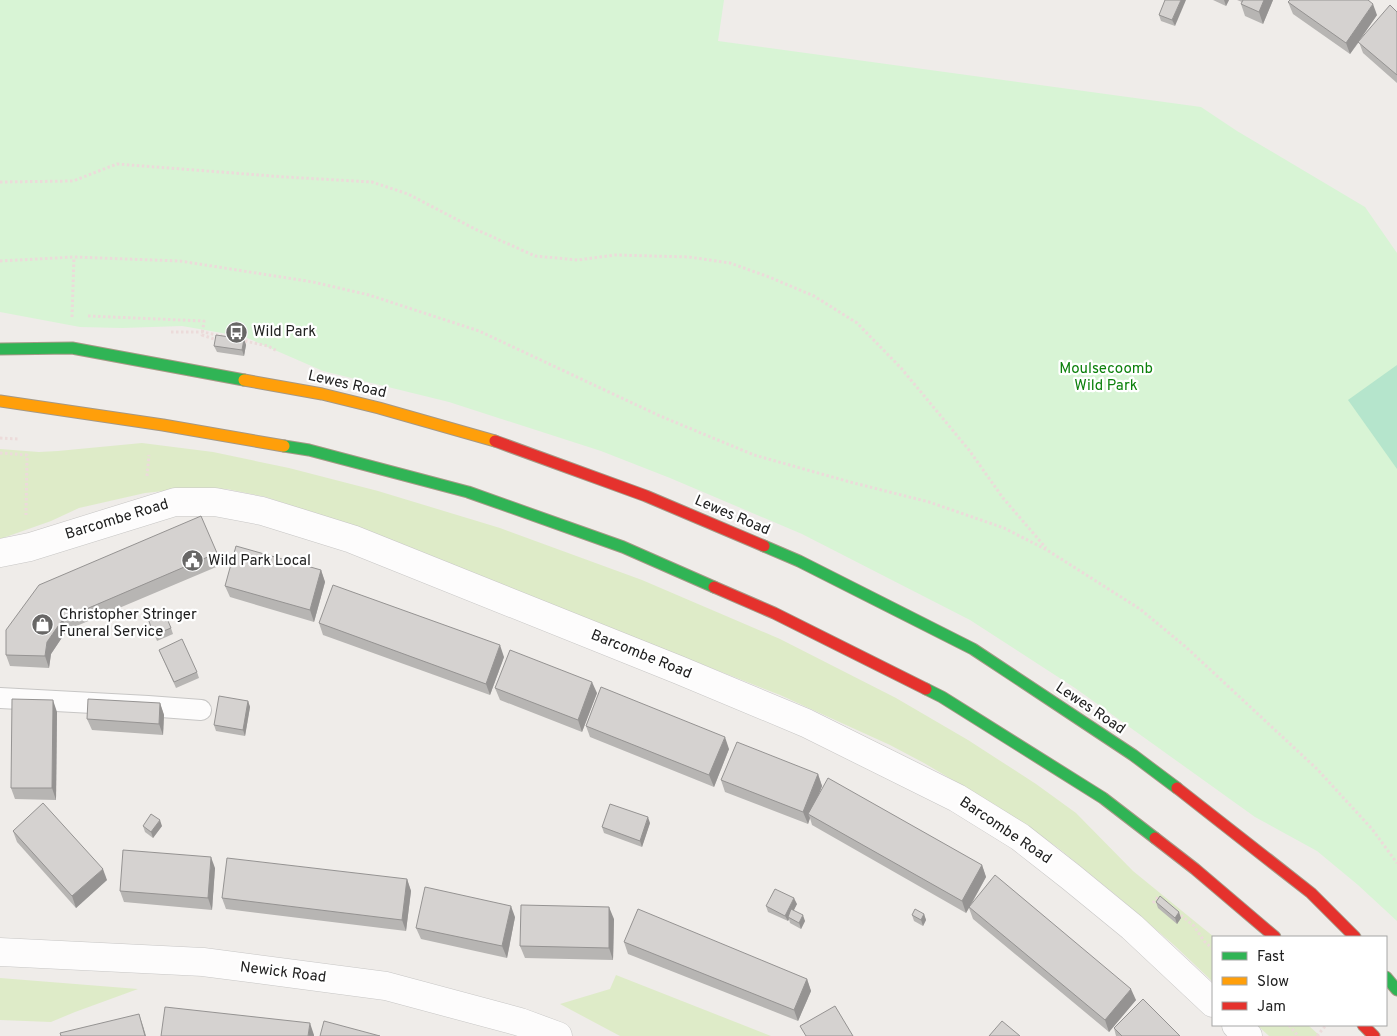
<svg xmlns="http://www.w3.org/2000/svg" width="1397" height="1036" viewBox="0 0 1397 1036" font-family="Overpass,sans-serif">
	<rect width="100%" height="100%" fill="#efece9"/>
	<g fill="#deebc8">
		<polygon points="142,443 213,452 289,468 378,491 500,528 642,580 780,639 896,698 968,740 1036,784 1076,813 1133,871 1214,937 1213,982 1174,945 1117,896 1057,847 997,806 924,763 890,745 780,695 346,524 266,497 227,489 192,488 145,493 79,508 51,521 0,539 0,449 39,452 58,451"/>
		<polygon points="616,975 771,1036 620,1036 560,1004 610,989"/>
		<polygon points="0,978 138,989 75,1012 51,1022 0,1020"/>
		<polygon points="1257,1025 1308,1025 1320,1036 1269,1036"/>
	</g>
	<polygon fill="#d8f4d5" points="0,0 724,0 718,41 1201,107 1237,131 1365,207 1397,253 1397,921 1358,885 1317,851 1255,817 1075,688 970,620 802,534 670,478 601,451 449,402 323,371 245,337 182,326 122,328 80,327 0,312"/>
	<polygon fill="#b5e5cc" points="1397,365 1397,469 1348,400"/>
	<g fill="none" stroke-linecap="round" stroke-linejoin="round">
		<defs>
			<polyline id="lane" points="0,698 148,706 201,710"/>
			<g id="street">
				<polyline points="0,553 30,547 175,502 215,502 262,511 352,539 679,670 806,723 957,798 1020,837 1071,877 1132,927 1213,1003"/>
				<polyline points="0,952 203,962 386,986 520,1022 558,1036"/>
				<polyline points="1236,1025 1248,1036"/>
			</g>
			<g id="fast">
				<polyline points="0,349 72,348 244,380"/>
				<polyline points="284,446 309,450 468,492 623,547 714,587"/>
				<polyline points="764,546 799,561 973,649 1133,755 1177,788"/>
				<polyline points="926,689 942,697 1103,798 1155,838"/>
				<polyline points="1386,977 1397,990"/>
			</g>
			<g id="slow">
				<polyline points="244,380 322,394 379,408 495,441"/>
				<polyline points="0,401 163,425 284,446"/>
			</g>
			<g id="jam">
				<polyline points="495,441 646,496 764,546"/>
				<polyline points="714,587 774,613 926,689"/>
				<polyline points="1177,788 1311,893 1355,937"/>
				<polyline points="1155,838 1195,869 1275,937"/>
				<polyline points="1363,1025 1374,1036"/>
			</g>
		</defs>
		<use href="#lane" stroke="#c7c6c5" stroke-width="22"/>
		<use href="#street" stroke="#c7c6c5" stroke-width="29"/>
		<use href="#fast" stroke="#a59885" stroke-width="13"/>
		<use href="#slow" stroke="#a59885" stroke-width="13"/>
		<use href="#jam" stroke="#a59885" stroke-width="13"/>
		<g stroke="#ecdbda" stroke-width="3" stroke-dasharray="2.5 2.5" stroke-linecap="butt">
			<polyline points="0,182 73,181 117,164 285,177 372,182 408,194 475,229 535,256 578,260 615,255 689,257 730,263 769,277 814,296 857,323 901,368 969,450 1003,498 1046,548"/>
			<polyline points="0,261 74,257 180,261 313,282 369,295 479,331 660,416 754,455 850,482 929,502 1004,528 1047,550 1140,609 1187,648 1317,769 1372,829 1397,863"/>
			<polyline points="88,316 204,321 202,335 217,340"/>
			<polyline points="72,317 74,257"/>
			<polyline points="171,332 203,332 222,336"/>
			<polyline points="240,340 268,346 277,351"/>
			<polyline points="0,438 18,439"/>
			<polyline points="0,453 27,455 26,515"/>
			<polyline points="147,476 149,455"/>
			<polyline points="1153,903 1158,897 1163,901"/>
			<polyline points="1177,912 1194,926 1204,941 1213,949"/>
			<polyline points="1289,1025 1298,1036"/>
			<polyline points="1317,1036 1326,1025"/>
		</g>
		<use href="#lane" stroke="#fdfcfc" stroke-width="20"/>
		<use href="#street" stroke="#fdfcfc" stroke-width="28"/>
		<use href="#fast" stroke="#30b455" stroke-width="11"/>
		<use href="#slow" stroke="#ff9f0a" stroke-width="11"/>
		<use href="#jam" stroke="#e5322d" stroke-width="11"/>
	</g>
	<g fill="#b7b5b3">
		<polygon points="1165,0 1175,26 1161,21 1159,15"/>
		<polygon points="1213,0 1229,0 1226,6"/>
		<polygon points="1237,0 1273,0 1263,24 1245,16 1241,4 1242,2"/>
		<polygon points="1288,2 1377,15 1361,38 1397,12 1397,83 1363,53 1359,42 1350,54 1293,14"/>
		<polygon points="244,339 246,345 244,356 217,352 214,346"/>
		<polygon points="217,553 221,565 67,630 51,654 49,668 10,666 6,655 6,630"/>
		<polygon points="321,570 325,582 314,622 230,597 225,586"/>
		<polygon points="147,616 171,628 173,634 157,641"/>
		<polygon points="319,623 504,657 490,695 323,635"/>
		<polygon points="159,650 197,672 199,678 176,688"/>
		<polygon points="495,688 597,693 582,732 500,700"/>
		<polygon points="248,701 250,707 245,736 216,731 214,725"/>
		<polygon points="160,703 164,715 163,735 92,730 87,719"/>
		<polygon points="57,712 56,800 15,799 11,788"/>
		<polygon points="586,726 729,749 714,787 590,737"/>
		<polygon points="818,774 822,786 819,794 982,865 986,877 971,905 1136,1000 1109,1032 973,919 969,908 966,913 812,825 810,818 808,824 725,792 721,780"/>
		<polygon points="650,823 642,847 604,833 602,827"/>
		<polygon points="143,826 162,826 153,838 145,832"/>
		<polygon points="13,831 107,880 76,908 17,842"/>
		<polygon points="215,868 212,910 124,902 120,891"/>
		<polygon points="407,879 411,891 406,931 226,909 222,898"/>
		<polygon points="1156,902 1181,918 1177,924 1158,908"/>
		<polygon points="797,904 793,910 805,921 801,929 790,923 789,919 788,921 768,912 766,906"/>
		<polygon points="924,914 926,920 923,926 914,921 912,915"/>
		<polygon points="515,917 507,958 421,939 416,928"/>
		<polygon points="614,919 613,960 525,958 520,946"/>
		<polygon points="624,942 807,979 811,991 798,1021 628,954"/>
		<polygon points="1114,1028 1180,1036 1116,1036"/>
	</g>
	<g fill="#959392">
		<polygon points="1181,0 1186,0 1175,26 1172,20"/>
		<polygon points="1224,0 1229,0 1226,6"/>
		<polygon points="1264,0 1273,0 1263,24 1259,12"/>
		<polygon points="1373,4 1377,15 1350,54 1346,43"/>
		<polygon points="244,339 246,345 244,356 242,350"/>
		<polygon points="321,570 325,582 314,622 310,610"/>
		<polygon points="63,619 67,630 51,654 49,668 45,656 47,642"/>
		<polygon points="500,645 504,657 490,695 486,684"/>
		<polygon points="592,682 597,693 582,732 578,720"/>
		<polygon points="53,700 57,712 56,800 52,788"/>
		<polygon points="248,701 250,707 245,736 243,730"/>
		<polygon points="160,703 164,715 163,735 159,724"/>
		<polygon points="725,737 729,749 714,787 709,775"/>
		<polygon points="818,774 822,786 811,815 808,814 810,818 808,824 803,812"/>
		<polygon points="648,817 650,823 642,847 640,841"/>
		<polygon points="160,820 162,826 153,838 151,832"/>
		<polygon points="211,857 215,868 212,910 208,898"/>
		<polygon points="982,865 986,877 966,913 962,901"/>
		<polygon points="103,869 107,880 76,908 72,896"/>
		<polygon points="407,879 411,891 406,931 402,920"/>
		<polygon points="794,898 797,904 790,918 788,917 789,919 788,921 785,916"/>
		<polygon points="511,906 515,917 507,958 502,946"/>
		<polygon points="609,907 614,919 613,960 609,948"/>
		<polygon points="1179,912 1181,918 1177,924 1175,918"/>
		<polygon points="924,914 926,920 923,926 921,920"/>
		<polygon points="803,915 805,921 801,929 799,923"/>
		<polygon points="807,979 811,991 798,1021 794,1010"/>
		<polygon points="1131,989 1136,1000 1109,1032 1105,1020"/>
		<polygon points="139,1014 143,1026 146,1036 145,1036"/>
		<polygon points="310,1023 314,1035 314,1036 308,1036"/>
	</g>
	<g fill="#d5d2d0" stroke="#959392">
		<polygon points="1165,0 1181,0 1172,20 1159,15"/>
		<polygon points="1243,0 1264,0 1259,12 1241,4"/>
		<polygon points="1290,0 1368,0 1373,4 1346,43 1288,2"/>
		<polygon points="1390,5 1397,12 1397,75 1358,42"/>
		<polygon points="216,335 244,339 242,350 214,346"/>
		<polygon points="201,516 217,553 63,619 47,642 45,656 6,655 6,630 39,585"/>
		<polygon points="236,546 321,570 310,610 225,586"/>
		<polygon points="333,585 500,645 486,684 319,623"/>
		<polygon points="163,609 171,628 154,635 147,616"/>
		<polygon points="182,639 197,672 174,682 159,650"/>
		<polygon points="510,650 592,682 578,720 495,688"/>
		<polygon points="601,687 725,737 709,775 586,726"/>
		<polygon points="219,696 248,701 243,730 214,725"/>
		<polygon points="12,699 53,700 52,788 11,788"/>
		<polygon points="88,699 160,703 159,724 87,719"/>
		<polygon points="737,742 818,774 803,812 721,780"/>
		<polygon points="828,778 982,865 962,901 808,814"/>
		<polygon points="43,803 103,869 72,896 13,831"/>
		<polygon points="610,804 648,817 640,841 602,827"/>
		<polygon points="151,814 160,820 151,832 143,826"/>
		<polygon points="123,850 211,857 208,898 120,891"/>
		<polygon points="227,858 407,879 402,920 222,898"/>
		<polygon points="995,875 1131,989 1105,1020 969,907"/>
		<polygon points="425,887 511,906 502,946 416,928"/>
		<polygon points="775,889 794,898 785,916 766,906"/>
		<polygon points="1160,896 1179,912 1175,918 1156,902"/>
		<polygon points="521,905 609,907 609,948 520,946"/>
		<polygon points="638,909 807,979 794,1010 624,942"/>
		<polygon points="791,909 803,915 799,923 788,917"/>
		<polygon points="915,909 924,914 921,920 912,915"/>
		<polygon points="1143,999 1180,1036 1122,1036 1114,1028"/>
		<polygon points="835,1006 853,1036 806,1036 800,1026"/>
		<polygon points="165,1007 310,1023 308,1036 161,1036"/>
		<polygon points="139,1014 145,1036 61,1036 60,1033"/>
		<polygon points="324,1021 380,1036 320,1036"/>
		<polygon points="1002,1021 1020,1036 989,1036"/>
	</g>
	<defs>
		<symbol id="bus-disc" viewBox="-11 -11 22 22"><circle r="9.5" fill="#686766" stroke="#fff"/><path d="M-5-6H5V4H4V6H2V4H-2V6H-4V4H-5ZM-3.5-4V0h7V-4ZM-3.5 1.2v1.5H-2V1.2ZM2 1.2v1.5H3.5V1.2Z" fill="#fff"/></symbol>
		<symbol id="civic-disc" viewBox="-11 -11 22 22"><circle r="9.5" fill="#686766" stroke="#fff"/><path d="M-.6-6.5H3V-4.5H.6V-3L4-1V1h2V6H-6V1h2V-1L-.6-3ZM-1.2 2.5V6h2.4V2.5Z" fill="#fff"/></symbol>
		<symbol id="shop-disc" viewBox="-11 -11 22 22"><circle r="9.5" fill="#686766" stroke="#fff"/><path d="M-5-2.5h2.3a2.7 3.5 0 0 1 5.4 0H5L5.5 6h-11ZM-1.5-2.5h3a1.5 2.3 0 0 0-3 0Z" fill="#fff"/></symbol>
	</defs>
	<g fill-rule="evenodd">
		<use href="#bus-disc" x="224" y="320" width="25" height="25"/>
		<use href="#civic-disc" x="180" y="548" width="25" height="25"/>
		<use href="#shop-disc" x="30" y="612" width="25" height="25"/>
	</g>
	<g text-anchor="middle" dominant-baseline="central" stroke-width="4.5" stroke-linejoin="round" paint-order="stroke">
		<g font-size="15" fill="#202020" stroke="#fff" text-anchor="start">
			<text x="253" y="332">Wild Park</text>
			<text x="208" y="561">Wild Park Local</text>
			<text x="59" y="615">Christopher Stringer<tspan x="59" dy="17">Funeral Service</tspan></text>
		</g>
		<g font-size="15" fill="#0c800c" stroke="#fff">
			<text x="1106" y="369">Moulsecoomb<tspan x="1106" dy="17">Wild Park</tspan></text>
		</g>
		<g font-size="15" fill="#202020" stroke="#fff">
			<text transform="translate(347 385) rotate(13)">Lewes Road</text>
			<text transform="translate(732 516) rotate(23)">Lewes Road</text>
			<text transform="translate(117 520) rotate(-17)">Barcombe Road</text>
			<text transform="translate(641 655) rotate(22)">Barcombe Road</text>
			<text transform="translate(1090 709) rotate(34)">Lewes Road</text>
			<text transform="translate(1005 831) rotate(34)">Barcombe Road</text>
			<text transform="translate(283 973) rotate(7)">Newick Road</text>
		</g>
	</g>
	<rect x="1212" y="936" width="175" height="90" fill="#ffffff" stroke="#a6a6a6"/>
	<rect x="1222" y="952" width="25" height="8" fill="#30b455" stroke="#a6a6a6"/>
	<text x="1257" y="961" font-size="15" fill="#202020">Fast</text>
	<rect x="1222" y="977" width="25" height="8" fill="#ff9f0a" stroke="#a6a6a6"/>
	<text x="1257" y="986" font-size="15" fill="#202020">Slow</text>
	<rect x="1222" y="1002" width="25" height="8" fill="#e5322d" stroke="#a6a6a6"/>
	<text x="1257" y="1011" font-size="15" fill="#202020">Jam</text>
</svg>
